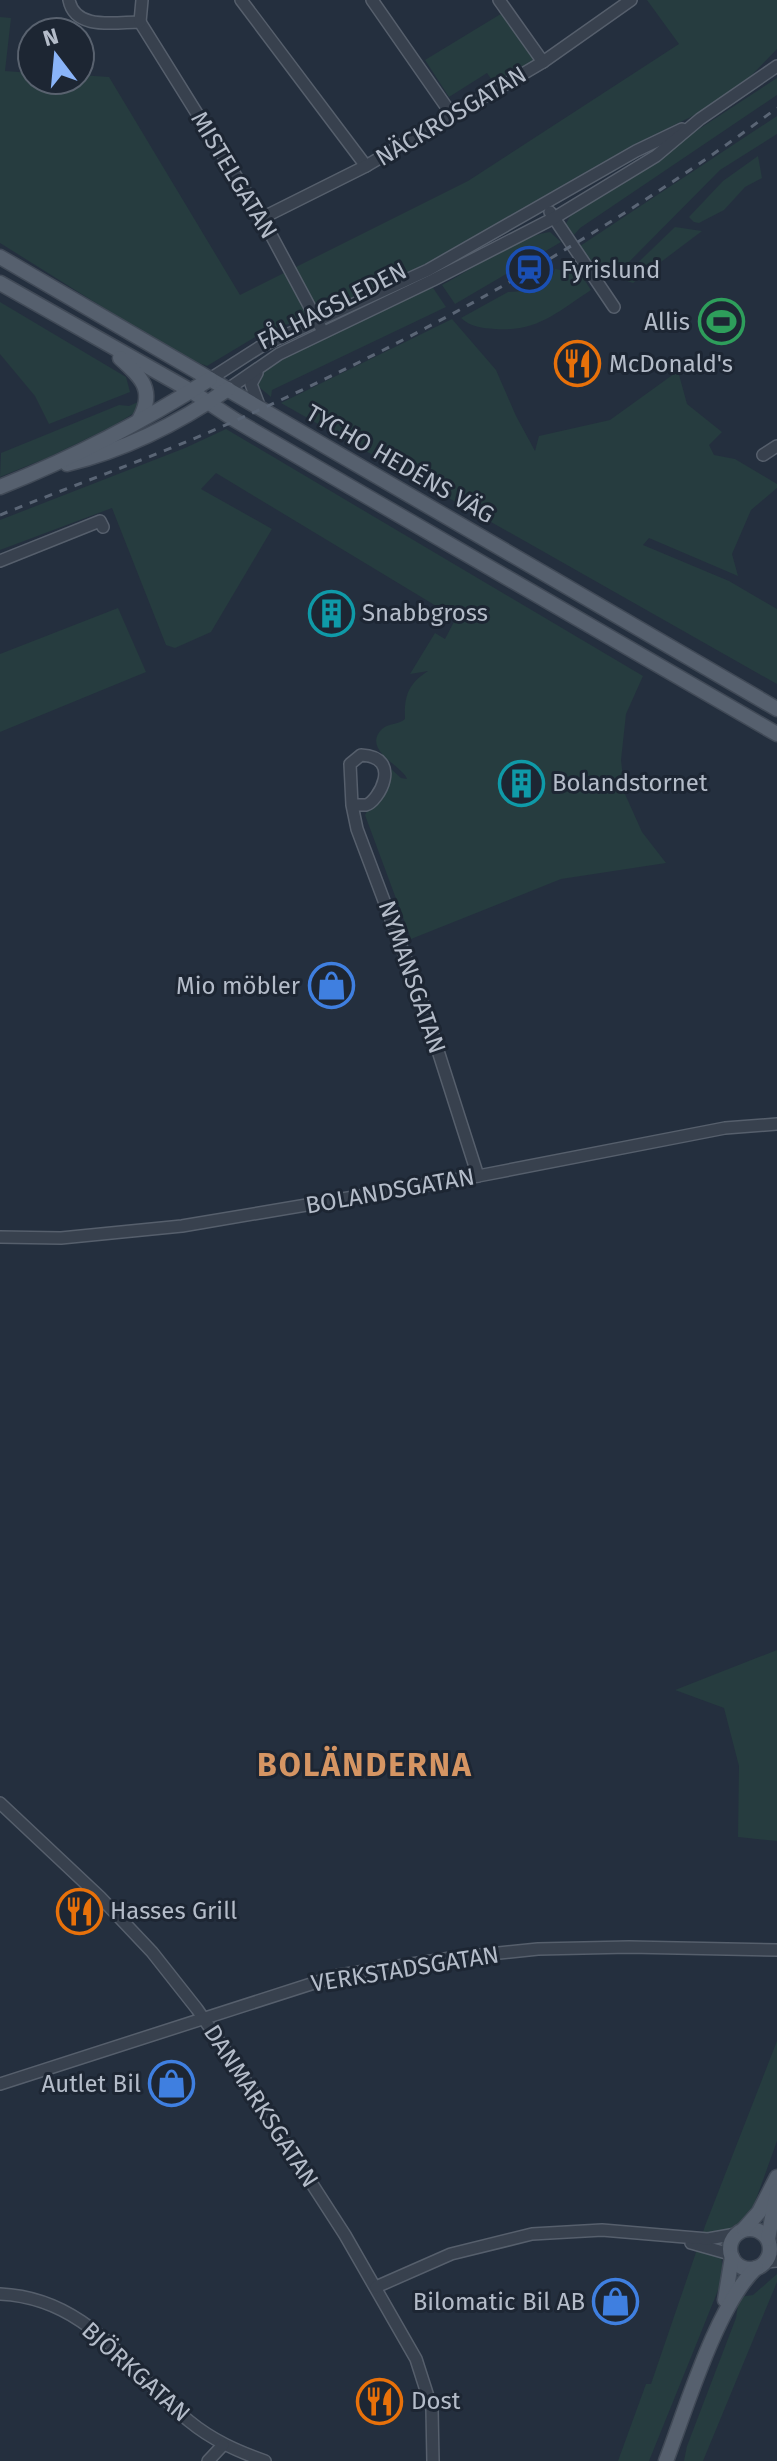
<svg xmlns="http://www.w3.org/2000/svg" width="777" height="2461" viewBox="0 0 777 2461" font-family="'Fira Sans',sans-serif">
	<rect width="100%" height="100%" fill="#242f3e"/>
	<g fill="#263c3f">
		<polygon points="647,0 777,0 777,49 750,77 697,114 633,145 425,264 338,305 257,336 207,366 191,360 163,345 0,243 0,17 11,18 5,71 32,73 32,80 80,80 80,75 109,77 240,295 468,181 679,44"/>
		<polygon points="504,12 537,58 494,83 487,73 449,97 425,60"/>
		<polygon points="777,78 777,95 580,228 574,235 566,224 572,212"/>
		<polygon points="777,116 777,134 720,170 627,264 605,280 580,246"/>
		<polygon points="758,156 762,178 745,187 724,210 699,223 694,222 689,217 723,181"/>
		<polygon points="675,227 702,231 633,283 621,279"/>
		<path d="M550,232L561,242L455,304L442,285C469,271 521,235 550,232Z"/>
		<path d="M555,269L580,273L591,290C557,312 538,332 495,329C482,328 471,327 461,318L508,292L527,291L553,275Z"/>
		<polygon points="431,285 446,307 272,390 271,397 258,386 258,375 290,355"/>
		<polygon points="0,302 126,377 130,392 49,424 35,396 0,354"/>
		<polygon points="452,319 496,370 516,416 535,451 539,436 610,420 678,371 687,404 722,432 709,445 714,455 735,459 777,484 777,488 751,510 732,554 738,576 649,538 643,545 729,581 777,609 777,684 281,403"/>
		<polygon points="140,396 134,413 113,426 49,457 0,477 1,453 119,405 129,406 138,402"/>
		<path d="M226,429L643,676L626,714L621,760L625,794L642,832L666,863L561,879L411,939L365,815L390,768L401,778L407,779C403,766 361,750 382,729C389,723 398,725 405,719C404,696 408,684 428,671L410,674L435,633L445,639L456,618L216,473L201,489L272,529L211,632L175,648L166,645L112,508L0,550V520L185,448Z"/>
		<polygon points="118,608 146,672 0,732 0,654"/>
		<polygon points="777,1650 777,1841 738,1837 739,1766 724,1708 675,1690"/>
		<polygon points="777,2041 777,2141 750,2216 720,2237 723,2278 649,2461 618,2461 646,2384 651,2384 705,2226"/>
		<polygon points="777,2274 777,2282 703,2461 684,2461 687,2446 736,2318 739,2297 753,2295"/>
	</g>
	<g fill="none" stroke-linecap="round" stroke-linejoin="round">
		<defs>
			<g id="minor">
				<path d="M69,0C75,31 116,22 140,22L262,218L321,328"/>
				<polyline points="241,0 366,166"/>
				<polyline points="372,0 452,115"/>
				<polyline points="499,0 543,62"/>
				<polyline points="140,22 142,0"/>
				<polyline points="550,212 614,307"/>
				<polyline points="262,218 366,166 543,62 631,0"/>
				<polyline points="257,373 251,384 260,408"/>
				<polyline points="210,379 260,347 428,270 636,151 682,129"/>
				<polyline points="228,389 279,354 433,280 554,218 656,156 700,119 777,66"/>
				<polyline points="763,455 777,446"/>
				<polyline points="0,561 100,521 103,527"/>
				<path d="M352,805C353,805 365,805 366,805C378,802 404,757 361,755L350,764L352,805L357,829L424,1007L478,1176"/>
				<polyline points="0,1237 61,1238 182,1226 478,1176 725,1128 777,1124"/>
				<polyline points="0,1803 100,1897 152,1952 197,2009 232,2060 345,2235 416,2359 432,2409 433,2461"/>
				<polyline points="0,2084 339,1975 451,1958 538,1949 629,1947 777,1950"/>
				<polyline points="691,2243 730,2254"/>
				<polyline points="771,2246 777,2248"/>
				<polyline points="766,2262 777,2261"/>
				<polyline points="376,2287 451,2254 532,2234 602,2230 708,2239 736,2234"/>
				<path d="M0,2294C89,2298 128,2370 189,2421C212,2440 237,2451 265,2461"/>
				<polyline points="208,2461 223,2445"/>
			</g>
			<g id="major">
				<polyline points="0,257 777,709"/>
				<polyline points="0,283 191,391 235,420 777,734"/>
				<path d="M120,358C141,377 156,390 139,420"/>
				<path d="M67,464C125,450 179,423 228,389"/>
				<path d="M0,487C73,458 144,421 210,379"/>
				<circle cx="750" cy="2249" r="20"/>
				<polyline points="744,2229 759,2212 777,2177"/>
				<polyline points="768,2239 777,2191"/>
				<polyline points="725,2300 732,2257"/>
				<path d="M666,2461C686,2409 717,2305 756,2268"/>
			</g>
		</defs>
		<use href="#minor" stroke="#565f6c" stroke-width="14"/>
		<use href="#major" stroke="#414a57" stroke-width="17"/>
		<use href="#minor" stroke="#38414e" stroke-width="11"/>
		<use href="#major" stroke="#56606e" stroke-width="14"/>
		<path stroke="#5a6575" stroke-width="3" stroke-dasharray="8 8" stroke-linecap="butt" d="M0,515C79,483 159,455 237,420C426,335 611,232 777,108"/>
	</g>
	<defs>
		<symbol id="station-ring" viewBox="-11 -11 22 22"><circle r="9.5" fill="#1d2633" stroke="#1a4fb4" stroke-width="1.5"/><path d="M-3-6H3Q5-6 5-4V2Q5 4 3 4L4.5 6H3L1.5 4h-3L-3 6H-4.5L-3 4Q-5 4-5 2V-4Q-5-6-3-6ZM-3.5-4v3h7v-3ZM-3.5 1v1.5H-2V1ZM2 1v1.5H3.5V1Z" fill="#1a4fb4"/></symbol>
		<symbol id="stadium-ring" viewBox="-11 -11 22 22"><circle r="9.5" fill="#1d2633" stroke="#2e9e5b" stroke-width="1.5"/><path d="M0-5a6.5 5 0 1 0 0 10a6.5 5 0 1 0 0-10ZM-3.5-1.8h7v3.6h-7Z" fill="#2e9e5b"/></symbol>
		<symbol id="restaurant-ring" viewBox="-11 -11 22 22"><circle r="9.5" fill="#1d2633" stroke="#e8710a" stroke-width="1.5"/><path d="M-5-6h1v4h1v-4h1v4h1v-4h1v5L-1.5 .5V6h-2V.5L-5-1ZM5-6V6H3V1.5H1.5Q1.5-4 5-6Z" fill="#e8710a"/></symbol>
		<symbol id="building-ring" viewBox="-11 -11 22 22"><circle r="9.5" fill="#1d2633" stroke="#0f9aa8" stroke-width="1.5"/><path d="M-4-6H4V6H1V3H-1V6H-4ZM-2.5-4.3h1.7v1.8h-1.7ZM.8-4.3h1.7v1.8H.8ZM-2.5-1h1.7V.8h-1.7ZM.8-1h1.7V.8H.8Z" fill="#0f9aa8"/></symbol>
		<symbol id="shop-ring" viewBox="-11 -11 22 22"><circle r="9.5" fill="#1d2633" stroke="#3f7fe0" stroke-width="1.5"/><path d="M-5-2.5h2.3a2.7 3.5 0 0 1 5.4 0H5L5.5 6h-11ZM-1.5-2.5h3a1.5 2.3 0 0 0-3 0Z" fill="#3f7fe0"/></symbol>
	</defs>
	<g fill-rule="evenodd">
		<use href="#station-ring" x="504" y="244" width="51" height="51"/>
		<use href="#stadium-ring" x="696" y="296" width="51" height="51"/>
		<use href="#restaurant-ring" x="552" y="338" width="51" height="51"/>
		<use href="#building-ring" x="306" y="588" width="51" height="51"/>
		<use href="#building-ring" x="496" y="758" width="51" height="51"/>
		<use href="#shop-ring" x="306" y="960" width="51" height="51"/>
		<use href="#restaurant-ring" x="54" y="1886" width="51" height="51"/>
		<use href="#shop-ring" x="146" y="2058" width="51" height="51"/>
		<use href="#shop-ring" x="590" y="2276" width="51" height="51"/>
		<use href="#restaurant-ring" x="354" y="2376" width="51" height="51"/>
	</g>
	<g text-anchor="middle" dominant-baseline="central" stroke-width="6" stroke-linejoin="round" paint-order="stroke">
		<g font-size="24" fill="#b4bcc9" stroke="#1d2633">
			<text transform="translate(451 116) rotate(-31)">NÄCKROSGATAN</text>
			<text transform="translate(234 175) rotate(59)">MISTELGATAN</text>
			<text transform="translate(332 306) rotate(-27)">FÅLHAGSLEDEN</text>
			<text transform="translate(400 464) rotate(30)">TYCHO HEDÉNS VÄG</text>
			<text transform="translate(412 977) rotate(71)">NYMANSGATAN</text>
			<text transform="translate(390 1191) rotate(-10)">BOLANDSGATAN</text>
			<text transform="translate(405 1969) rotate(-9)">VERKSTADSGATAN</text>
			<text transform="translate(261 2106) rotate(57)">DANMARKSGATAN</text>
			<text transform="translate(136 2372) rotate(42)">BJÖRKGATAN</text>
		</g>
		<g font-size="24" fill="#b4bcc9" stroke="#1d2633" text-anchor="start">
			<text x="561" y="270">Fyrislund</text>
			<text x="690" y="322" text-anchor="end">Allis</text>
			<text x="609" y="364">McDonald's</text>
			<text x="362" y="613">Snabbgross</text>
			<text x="552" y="783">Bolandstornet</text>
			<text x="300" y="986" text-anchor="end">Mio möbler</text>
			<text x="110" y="1911">Hasses Grill</text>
			<text x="141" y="2084" text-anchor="end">Autlet Bil</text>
			<text x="585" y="2302" text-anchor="end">Bilomatic Bil AB</text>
			<text x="411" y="2401">Dost</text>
		</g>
		<g font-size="32" font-weight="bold" letter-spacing="2" fill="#d59563" stroke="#1d2633">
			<text x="365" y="1765">BOLÄNDERNA</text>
		</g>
	</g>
	<g transform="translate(56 56) rotate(344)"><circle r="38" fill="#1d2633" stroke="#59626f" stroke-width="2"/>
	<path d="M0-6L14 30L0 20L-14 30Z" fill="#8ab4f8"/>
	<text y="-12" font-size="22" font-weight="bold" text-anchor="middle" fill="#b4bcc9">N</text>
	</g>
</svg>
